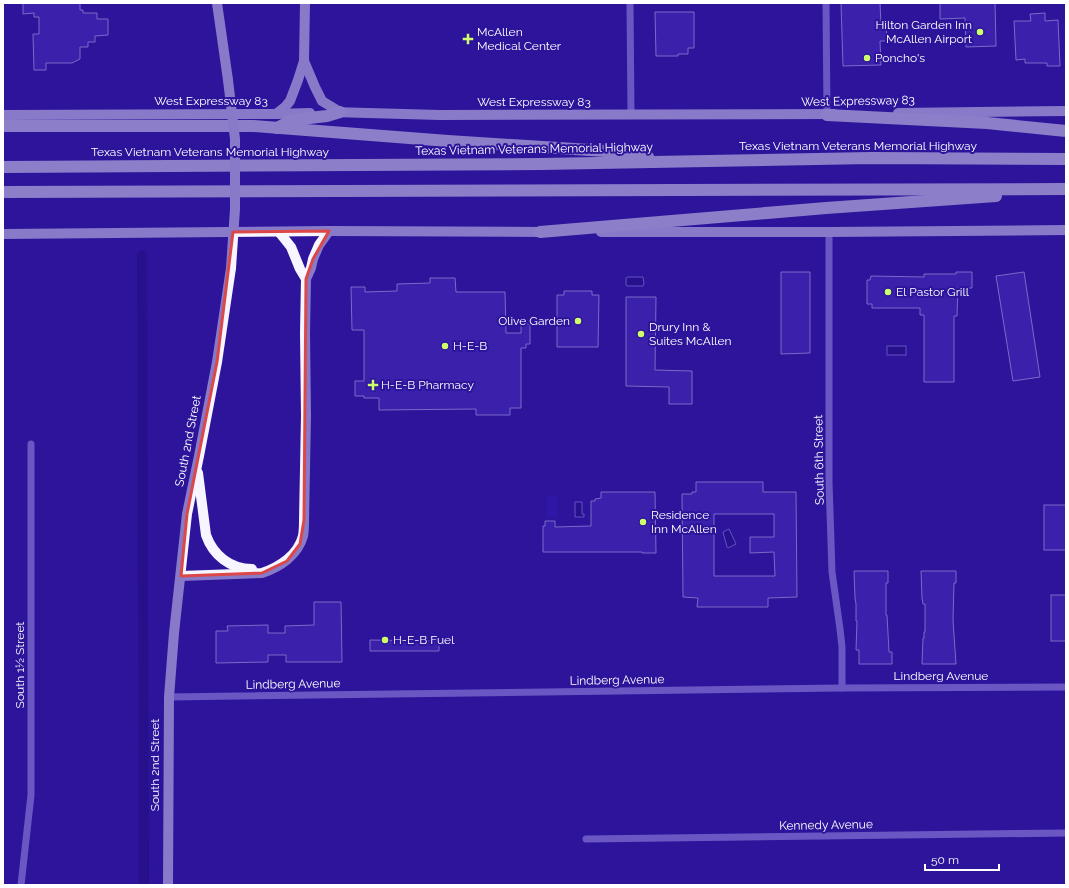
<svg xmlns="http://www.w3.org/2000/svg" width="1069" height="888" viewBox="0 0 1069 888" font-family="Raleway,sans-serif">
	<rect width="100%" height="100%" fill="#2d149b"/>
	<rect fill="#361cb5" x="547" y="496" width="10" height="21"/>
	<g fill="#210c78" stroke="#a99bf6">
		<polygon points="628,277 643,277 644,284 643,286 627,286 626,284 626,278"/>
		<rect x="887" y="346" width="19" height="9"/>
		<polygon points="575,502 582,502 582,514 584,514 584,517 575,517"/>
		<polygon points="729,529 736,544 728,548 727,547 723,532"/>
	</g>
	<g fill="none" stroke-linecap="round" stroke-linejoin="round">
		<polyline stroke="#210c78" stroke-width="10" points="142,255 144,885"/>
	</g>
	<g fill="#492fbe" stroke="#d8d1fd" fill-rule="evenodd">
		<polygon points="23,3 80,3 80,10 83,10 83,13 97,13 97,19 108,19 108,35 95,36 95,42 88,42 88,47 80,47 80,59 72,63 46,63 46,70 34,70 33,34 39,34 39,17 34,17 34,13 23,14"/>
		<polygon points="841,3 880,3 881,25 886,25 887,41 880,41 881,65 843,66"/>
		<polygon points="940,3 995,3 996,46 966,47 965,18 940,19"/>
		<polygon points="655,12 694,12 694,48 688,48 688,54 678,54 678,56 656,56"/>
		<polygon points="1045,13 1045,21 1058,20 1060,66 1047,66 1047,63 1025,63 1025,59 1016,60 1014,21 1031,21 1030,14"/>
		<polygon points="781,272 810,272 810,353 781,354"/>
		<polygon points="956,272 972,272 972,288 958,288 957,316 954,316 954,382 924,382 924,315 920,315 920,308 872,308 872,304 867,304 867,280 870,280 871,276 924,277 924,274 956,274"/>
		<polygon points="1024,272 1040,377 1013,381 996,276"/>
		<polygon points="430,278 455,278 456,292 505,292 506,333 521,333 521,324 530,324 530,344 526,344 526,348 521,348 521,408 510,408 510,415 476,415 476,409 379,410 379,398 364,398 364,396 355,396 355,381 364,381 364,330 352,330 351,287 365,287 365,292 397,291 397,284 430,283"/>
		<polygon points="564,291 592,291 592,295 599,295 598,347 557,347 557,295 564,295"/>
		<polygon points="626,297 656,297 655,370 692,371 692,404 669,404 669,387 626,386"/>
		<path d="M696,482H763V492H796L797,597L768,598V607H697L698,598L683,597L682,494H692V492H696ZM714,514H774V537H750V553L774,552L775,576H714Z"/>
		<polygon points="601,492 655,492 656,553 642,553 642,552 543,552 543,526 545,526 545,521 555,521 555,527 591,526 591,501 595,501 595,499 601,498"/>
		<rect x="1044" y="505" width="22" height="45"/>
		<polygon points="854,571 888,571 888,583 886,583 886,615 887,615 889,652 892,652 892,664 859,664 859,650 856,650 857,621 856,621 856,604 855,598"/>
		<polygon points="921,571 956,571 956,583 954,583 953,620 956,664 922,664 923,638 924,638 924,632 925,632 925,604 923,604 922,598"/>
		<rect x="1051" y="595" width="15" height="46"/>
		<polygon points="314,602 341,602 342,662 286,662 286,655 268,655 268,662 216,663 216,631 228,631 227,626 268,625 268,633 285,633 285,626 314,625"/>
		<polygon points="370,640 439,641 439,651 370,651"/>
	</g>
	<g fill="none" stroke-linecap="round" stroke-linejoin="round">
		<g stroke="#b5a9f3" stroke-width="7">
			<polyline points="630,3 631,114"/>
			<polyline points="826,3 827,115"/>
			<polyline points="829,232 829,482 832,572 840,629 842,647 842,688"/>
			<polyline points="169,697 842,688 1066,687"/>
			<polyline points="586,839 1066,833"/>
			<polyline points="21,885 31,795 31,444"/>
		</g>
		<g stroke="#f7f5ff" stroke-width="10">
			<polyline points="217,3 228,80"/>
			<polyline points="304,61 315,87 322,101 340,112"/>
			<polyline points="332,112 440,115 834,114"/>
			<polyline points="898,113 1066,111"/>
			<polyline points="276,114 285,107 290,101 298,80 304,61 305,3"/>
			<polyline points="3,115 275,114 310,113"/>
			<polyline points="279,232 291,247 300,269 306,279"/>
			<polyline points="601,232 829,232 1066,230"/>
			<polyline points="3,234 329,231 547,232"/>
			<path d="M198,473L206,535C213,555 230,569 252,569"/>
			<path d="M181,576L262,573C280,567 298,555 303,536C304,531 304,525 304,520L306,416L305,333L306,279L311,268L313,259L319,245L329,231"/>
			<polyline points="168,885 169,697 174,633 187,514 199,456 217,362 231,268"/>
		</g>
		<g stroke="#fff" stroke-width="12">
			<polyline points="827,115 987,123 1066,131"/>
			<polyline points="3,126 253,126 448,141 621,152 648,157"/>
			<polyline points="277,128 292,120 327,116 340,112"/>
			<polyline points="3,167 541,164 871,158 1066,159"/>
			<polyline points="3,192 1066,189"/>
			<polyline points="540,232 826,208 996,196"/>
		</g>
		<polyline stroke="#f7f5ff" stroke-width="10" points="228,80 235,139 235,209 231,268"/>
	</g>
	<path d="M0 0H1069V888H0ZM329,231L313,259L306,279L304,520L300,544L287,561L262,573L181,576L187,514L217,362L233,232Z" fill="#2d149b" fill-opacity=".55" fill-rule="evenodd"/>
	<path fill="none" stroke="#dc4848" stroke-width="3" stroke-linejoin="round" d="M329,231L313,259L306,279L304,520L300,544L287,561L262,573L181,576L187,514L217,362L233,232Z"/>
	<g fill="#ceff6b" stroke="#2d149b" stroke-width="1.5">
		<circle cx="980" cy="32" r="4"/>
		<path d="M466 33h4v4h4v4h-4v4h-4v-4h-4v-4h4z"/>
		<circle cx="867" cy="58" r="4"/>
		<circle cx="888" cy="292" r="4"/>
		<circle cx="578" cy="321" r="4"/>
		<circle cx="641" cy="334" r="4"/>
		<circle cx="445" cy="346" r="4"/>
		<path d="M371 379h4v4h4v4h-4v4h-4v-4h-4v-4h4z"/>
		<circle cx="643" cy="522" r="4"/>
		<circle cx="385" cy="640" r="4"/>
	</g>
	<g text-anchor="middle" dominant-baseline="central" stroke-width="4" stroke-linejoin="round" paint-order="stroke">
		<g font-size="12" fill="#fff" stroke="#2d149b" text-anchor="start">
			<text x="972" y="25" text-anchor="end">Hilton Garden Inn<tspan x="972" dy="14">McAllen Airport</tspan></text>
			<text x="477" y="32">McAllen<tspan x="477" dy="14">Medical Center</tspan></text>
			<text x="875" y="58">Poncho's</text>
			<text x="896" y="292">El Pastor Grill</text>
			<text x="570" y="321" text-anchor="end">Olive Garden</text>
			<text x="649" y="327">Drury Inn &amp;<tspan x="649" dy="14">Suites McAllen</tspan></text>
			<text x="453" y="346">H-E-B</text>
			<text x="381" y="385">H-E-B Pharmacy</text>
			<text x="651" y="515">Residence<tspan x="651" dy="14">Inn McAllen</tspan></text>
			<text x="393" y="640">H-E-B Fuel</text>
		</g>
		<g font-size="12" fill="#fff" stroke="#2d149b">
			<text x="211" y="101">West Expressway 83</text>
			<text transform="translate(858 101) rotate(-1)">West Expressway 83</text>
			<text x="534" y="102">West Expressway 83</text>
			<text x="858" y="146">Texas Vietnam Veterans Memorial Highway</text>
			<text transform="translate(534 149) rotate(-1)">Texas Vietnam Veterans Memorial Highway</text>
			<text x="210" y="152">Texas Vietnam Veterans Memorial Highway</text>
			<text transform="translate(188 441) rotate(-79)">South 2nd Street</text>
			<text transform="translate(819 460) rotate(-91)">South 6th Street</text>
			<text transform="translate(20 665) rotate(-90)">South 1½ Street</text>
			<text x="941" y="676">Lindberg Avenue</text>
			<text transform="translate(617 680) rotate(-1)">Lindberg Avenue</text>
			<text transform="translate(293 684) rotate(-1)">Lindberg Avenue</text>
			<text transform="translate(155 765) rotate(-90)">South 2nd Street</text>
			<text transform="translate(826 825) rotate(-1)">Kennedy Avenue</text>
		</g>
	</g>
	<rect width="1069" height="888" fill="none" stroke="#ffffff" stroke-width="8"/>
	<path d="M925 864v6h74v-6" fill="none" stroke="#ffffff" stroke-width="2"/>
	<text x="931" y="864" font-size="12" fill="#ffffff" stroke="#2d149b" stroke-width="3" paint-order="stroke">50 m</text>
</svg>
